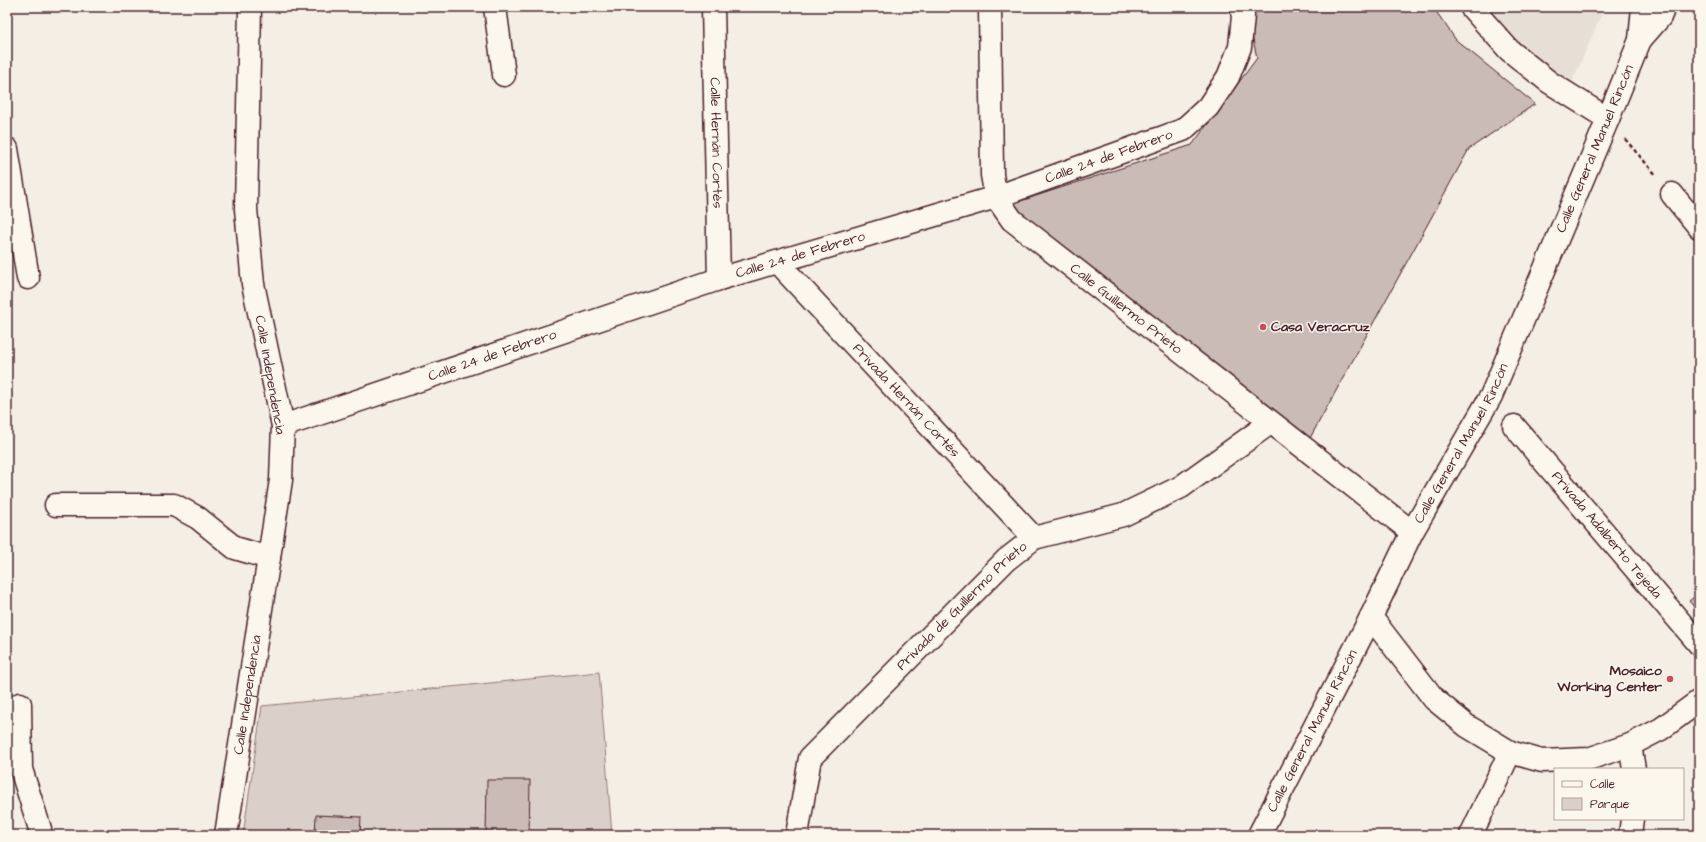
<svg xmlns="http://www.w3.org/2000/svg" width="1706" height="842" viewBox="0 0 1706 842" font-family="'Architects Daughter',sans-serif">
	<rect width="100%" height="100%" fill="#f4eee4"/>
	<filter id="ink" filterUnits="userSpaceOnUse"><feTurbulence type="fractalNoise" baseFrequency=".025" numOctaves="2"/><feDisplacementMap in="SourceGraphic" scale="8" xChannelSelector="R" yChannelSelector="G"/><feConvolveMatrix kernelMatrix="1 2 1 2 8 2 1 2 1" color-interpolation-filters="sRGB"/></filter>
	<g filter="url(#ink)">
		<polygon fill="#e7dfd6" points="1480,7 1605,7 1569,89 1498,29"/>
		<polygon fill="#dbd0c9" stroke="#92787a" points="599,672 612,835 243,835 262,706"/>
		<g fill="#cabbb6" stroke="#4a1f2b">
			<polygon points="1246,7 1433,7 1456,40 1535,104 1469,149 1304,449 1008,205 1192,145 1257,58"/>
			<polygon points="1699,593 1699,613 1689,601"/>
			<polygon points="487,780 530,780 529,835 486,835"/>
			<polygon points="316,815 361,817 360,835 315,835"/>
		</g>
		<g fill="none" stroke-linecap="round" stroke-linejoin="round">
			<defs>
				<g id="minor">
					<polyline points="495,7 504,75"/>
					<path id="s1" d="M713,7L719,279"/>
					<path id="s2" d="M990,7L992,175L996,197L1012,220L1412,532"/>
					<polyline points="1471,7 1509,50 1549,82 1608,119"/>
					<polyline points="1640,40 1660,17 1664,7"/>
					<polyline points="7,149 28,278"/>
					<polyline points="1672,194 1699,227"/>
					<path id="s3" d="M778,263L1034,538"/>
					<path id="s4" d="M283,426L719,279L996,197L1183,130L1208,107L1228,77L1240,47L1243,16L1241,7"/>
					<path id="s5" d="M1514,426L1699,644"/>
					<polyline points="56,505 174,505 198,518 235,548 269,558"/>
					<polyline points="1371,617 1434,699 1467,726 1510,752 1542,761 1588,759 1630,745 1661,729 1699,701"/>
					<polyline points="20,704 21,769 40,829 40,835"/>
					<polyline points="1630,745 1634,769"/>
					<path id="s6" d="M226,835L281,480L283,426L253,284L246,209L250,7"/>
					<path id="s7" d="M797,835L810,758L1006,560L1034,538L1123,515L1181,487L1270,423"/>
					<path id="s8" d="M1259,835L1371,617L1412,532L1491,396L1608,119L1640,40L1643,7"/>
					<polyline points="1471,835 1510,752"/>
					<polyline points="1630,835 1632,819"/>
				</g>
			</defs>
			<use href="#minor" stroke="#4a1f2b" stroke-width="25"/>
			<polyline stroke="#4a1f2b" stroke-width="2.5" stroke-dasharray="4 3" stroke-linecap="butt" points="1625,139 1657,176"/>
			<use href="#minor" stroke="#fbf7ec" stroke-width="22"/>
		</g>
	</g>
	<g fill="#d1495b" stroke="#fbf7ec" stroke-width="1.5">
		<circle cx="1263" cy="327" r="4"/>
		<circle cx="1670" cy="679" r="4"/>
	</g>
	<g text-anchor="middle" dominant-baseline="central" stroke-width="3" stroke-linejoin="round" paint-order="stroke">
		<g font-size="14" fill="#4a1f2b" stroke="#fbf7ec">
			<text stroke="none"><textPath href="#s1" startOffset="136">Calle Hernán Cortés</textPath></text>
			<text stroke="none"><textPath href="#s8" startOffset="765">Calle General Manuel Rincón</textPath></text>
			<text stroke="none"><textPath href="#s4" startOffset="869">Calle 24 de Febrero</textPath></text>
			<text stroke="none"><textPath href="#s4" startOffset="545">Calle 24 de Febrero</textPath></text>
			<text stroke="none"><textPath href="#s2" startOffset="363">Calle Guillermo Prieto</textPath></text>
			<text stroke="none"><textPath href="#s4" startOffset="221">Calle 24 de Febrero</textPath></text>
			<text transform="translate(270 375) rotate(80)">Calle Independencia</text>
			<text stroke="none"><textPath href="#s3" startOffset="188">Privada Hernán Cortés</textPath></text>
			<text stroke="none"><textPath href="#s8" startOffset="441">Calle General Manuel Rincón</textPath></text>
			<text stroke="none"><textPath href="#s5" startOffset="143">Privada Adalberto Tejeda</textPath></text>
			<text stroke="none"><textPath href="#s7" startOffset="293">Privada de Guillermo Prieto</textPath></text>
			<text stroke="none"><textPath href="#s6" startOffset="142">Calle Independencia</textPath></text>
			<text stroke="none"><textPath href="#s8" startOffset="117">Calle General Manuel Rincón</textPath></text>
		</g>
		<g font-size="14" font-weight="bold" fill="#4a1f2b" stroke="#fbf7ec" text-anchor="start">
			<text x="1271" y="327">Casa Veracruz</text>
			<text x="1662" y="671" text-anchor="end">Mosaico<tspan x="1662" dy="16">Working Center</tspan></text>
		</g>
	</g>
	<rect width="1706" height="842" fill="none" stroke="#fbf7ec" stroke-width="24"/>
	<rect x="12" y="12" width="1682" height="818" fill="none" stroke="#4a1f2b" stroke-width="1.5" filter="url(#ink)"/>
	<rect x="1554" y="768" width="130" height="52" fill="#fbf7ec" stroke="#b4a19f"/>
	<rect x="1562" y="781" width="20" height="6" fill="#fbf7ec" stroke="#b4a19f"/>
	<text x="1590" y="788" font-size="12" fill="#4a1f2b">Calle</text>
	<rect x="1562" y="798" width="20" height="12" fill="#dbd0c9" stroke="#b4a19f"/>
	<text x="1590" y="808" font-size="12" fill="#4a1f2b">Parque</text>
</svg>
